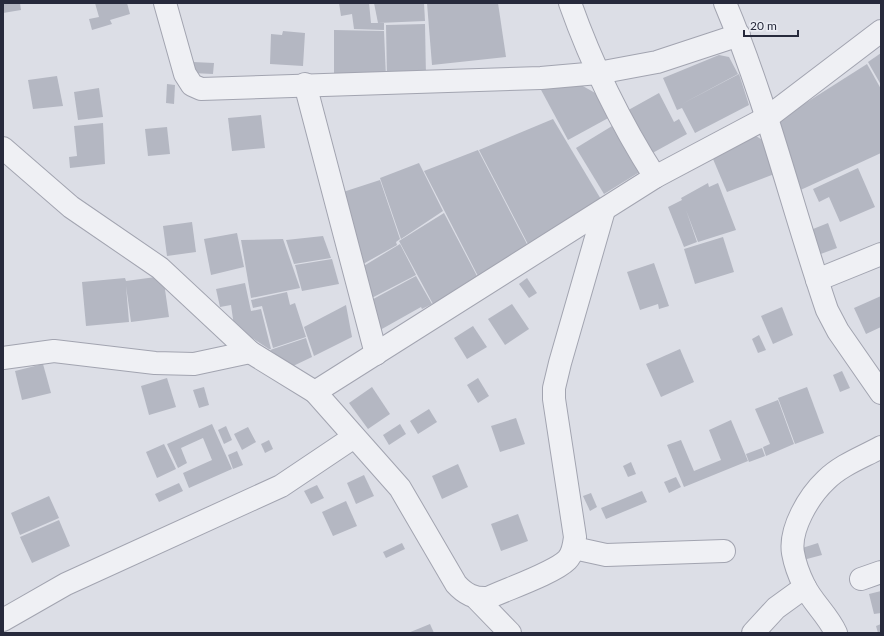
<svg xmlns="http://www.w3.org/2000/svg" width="884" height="636" viewBox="0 0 884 636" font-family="Lato,sans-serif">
	<rect width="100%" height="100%" fill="#dcdee6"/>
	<g fill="#b4b7c2">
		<polygon points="3,3 20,3 21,10 3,13"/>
		<polygon points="95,3 127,3 130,14 110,20 112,24 92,30 89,19 99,17"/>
		<polygon points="339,3 369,3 371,23 384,23 384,30 354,29 352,14 341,16"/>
		<polygon points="374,3 424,3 425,21 378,23"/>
		<polygon points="427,3 498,3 506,57 432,65"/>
		<polygon points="425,24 426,77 387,78 386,25"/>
		<polygon points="334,30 384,31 386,78 334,77"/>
		<polygon points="283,31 305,33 303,66 270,64 271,34 282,35"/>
		<polygon points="881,53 881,85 868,62"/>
		<polygon points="719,55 729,57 738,74 680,105 739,74 749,105 695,133 682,108 677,110 663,78"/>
		<polygon points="193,62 214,63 213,74 192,73"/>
		<polygon points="867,64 881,89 881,153 794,193 771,125"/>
		<polygon points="57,76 63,106 33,109 28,80"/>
		<polygon points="167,84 175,85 174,104 166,103"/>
		<polygon points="581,85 597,94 612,116 568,140 540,88"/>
		<polygon points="99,88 103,117 78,120 74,92"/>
		<polygon points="659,93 674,122 679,119 687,134 647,156 623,113"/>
		<polygon points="261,115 265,148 232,151 228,118"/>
		<polygon points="553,119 602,201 531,250 479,150"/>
		<polygon points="103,123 105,164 70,168 69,157 77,156 74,126"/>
		<polygon points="617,123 646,168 604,194 576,148"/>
		<polygon points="167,127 170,154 148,156 145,129"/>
		<polygon points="756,136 764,141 777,173 727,192 713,159"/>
		<polygon points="478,150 529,248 480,280 424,171"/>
		<polygon points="419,163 443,211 401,239 380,178"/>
		<polygon points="858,168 875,207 840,222 829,197 819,202 813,189"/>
		<polygon points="380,180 400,239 396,242 397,245 356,268 340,193"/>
		<polygon points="708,183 709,187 718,183 736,230 698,242 686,210 697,242 684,247 668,207 682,200 681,198"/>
		<polygon points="444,213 477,276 433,304 399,241"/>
		<polygon points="192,222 196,252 167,256 163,226"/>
		<polygon points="828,223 837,248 818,255 808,231"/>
		<polygon points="237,233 244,267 211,275 204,239"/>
		<polygon points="323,236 331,258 294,264 286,240"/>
		<polygon points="723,237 734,272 695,284 684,249"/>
		<polygon points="283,239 300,288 251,298 241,240"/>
		<polygon points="400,244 416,275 364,302 357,270"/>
		<polygon points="332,259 339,284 302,291 295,265"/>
		<polygon points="654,263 669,306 659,309 658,304 640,310 627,272"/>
		<polygon points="163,276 169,317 131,322 126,286 129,322 86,326 82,282 125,278 126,281"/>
		<polygon points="416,276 432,304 422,309 421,307 373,334 364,304"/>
		<polygon points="527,278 537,293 529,298 519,284"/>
		<polygon points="245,283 251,311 261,309 271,349 269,349 234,326 231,305 220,307 216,289"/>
		<polygon points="287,292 290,305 295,303 306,337 273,348 262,306 253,308 251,300"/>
		<polygon points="881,296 881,327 866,334 854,308"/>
		<polygon points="512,304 529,329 505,345 488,319"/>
		<polygon points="346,305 352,337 314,356 304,327"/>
		<polygon points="782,307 793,335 773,344 761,316"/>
		<polygon points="473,326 487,347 467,359 454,338"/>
		<polygon points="759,335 766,350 758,353 752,339"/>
		<polygon points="306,338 312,357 291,367 270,350"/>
		<polygon points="680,349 694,382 661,397 646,364"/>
		<polygon points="43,364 51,393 22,400 15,371"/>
		<polygon points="842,371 850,388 840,392 833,375"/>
		<polygon points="167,378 176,407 149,415 141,386"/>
		<polygon points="478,378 489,396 478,403 467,385"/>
		<polygon points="204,387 209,405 199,408 193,390"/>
		<polygon points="372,387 390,414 368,429 349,403"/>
		<polygon points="807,387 824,433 795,444 778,398"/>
		<polygon points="778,400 794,444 766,456 763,447 770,444 755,409"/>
		<polygon points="429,409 437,422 418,434 410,421"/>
		<polygon points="516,418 525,444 500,452 491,426"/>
		<polygon points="731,420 748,461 684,487 667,445 681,440 694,471 721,460 709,430"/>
		<polygon points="212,424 232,469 189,488 183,473 212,460 203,438 181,448 187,463 178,468 167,444"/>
		<polygon points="400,424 406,434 389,445 383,435"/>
		<polygon points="226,426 232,440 224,444 218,430"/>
		<polygon points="248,427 256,442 242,450 234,434"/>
		<polygon points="269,440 273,449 265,453 261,444"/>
		<polygon points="164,444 176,469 157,478 146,452"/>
		<polygon points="762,448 765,456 749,462 746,454"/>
		<polygon points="237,451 243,465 233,469 228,455"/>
		<polygon points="631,462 636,474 628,477 623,466"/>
		<polygon points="458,464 468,487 442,499 432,476"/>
		<polygon points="364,475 374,496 356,504 347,483"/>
		<polygon points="676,477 681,487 669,493 664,482"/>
		<polygon points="179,483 183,491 159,502 155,494"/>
		<polygon points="317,485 324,498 311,504 304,491"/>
		<polygon points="642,491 647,502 606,519 601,508"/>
		<polygon points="591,493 597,507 590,511 583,496"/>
		<polygon points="49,496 59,518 20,535 11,513"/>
		<polygon points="346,501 357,526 333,536 322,512"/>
		<polygon points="518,514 528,541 501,551 491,524"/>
		<polygon points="59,520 70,546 32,563 20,537"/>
		<polygon points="402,543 405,549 386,558 383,552"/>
		<polygon points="818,543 822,555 803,560 799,549"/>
		<polygon points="881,591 881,613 874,614 869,594"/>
		<polygon points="430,624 434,633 408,633"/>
		<polygon points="881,624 881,633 878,633 876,626"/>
	</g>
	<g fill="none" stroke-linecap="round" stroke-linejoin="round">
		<defs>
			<g id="minor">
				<polyline points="165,3 185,74 192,85 201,89 541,78 598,73 657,62 739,35"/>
				<path d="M570,3C592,65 620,122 655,177"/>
				<path d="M725,3C767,102 792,208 827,310L838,331L881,393"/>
				<polyline points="305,84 376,354"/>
				<polyline points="3,148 71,207 160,268 250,352 315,392 655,177 768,117 881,31"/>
				<polyline points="817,280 881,254"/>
				<polyline points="3,358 54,351 155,363 194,364 250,352"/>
				<path d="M315,392L400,488L456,584C465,594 474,599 488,598C507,589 554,573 567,560C573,554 574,545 575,537L554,399V388L560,363L604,210"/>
				<polyline points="574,548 606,555 724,551"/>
				<polyline points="861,579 881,572"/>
				<polyline points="477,599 510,633"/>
				<polyline points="3,620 66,584 281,486 354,437"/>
				<polyline points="753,633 776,608 805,587"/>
				<path d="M836,633C828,615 812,602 804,585C799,575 795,564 793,553C789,529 809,496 826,480C841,465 863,457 881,447"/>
			</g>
		</defs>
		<use href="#minor" stroke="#a2a4b0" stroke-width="24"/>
		<use href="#minor" stroke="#eff0f4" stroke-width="22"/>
	</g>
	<rect width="884" height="636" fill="none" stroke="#272a3c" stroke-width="8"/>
	<path d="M744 30v6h54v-6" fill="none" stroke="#272a3c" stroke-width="2"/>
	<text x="750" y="30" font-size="12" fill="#272a3c" stroke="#ebedf4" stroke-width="3" paint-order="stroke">20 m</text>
</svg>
